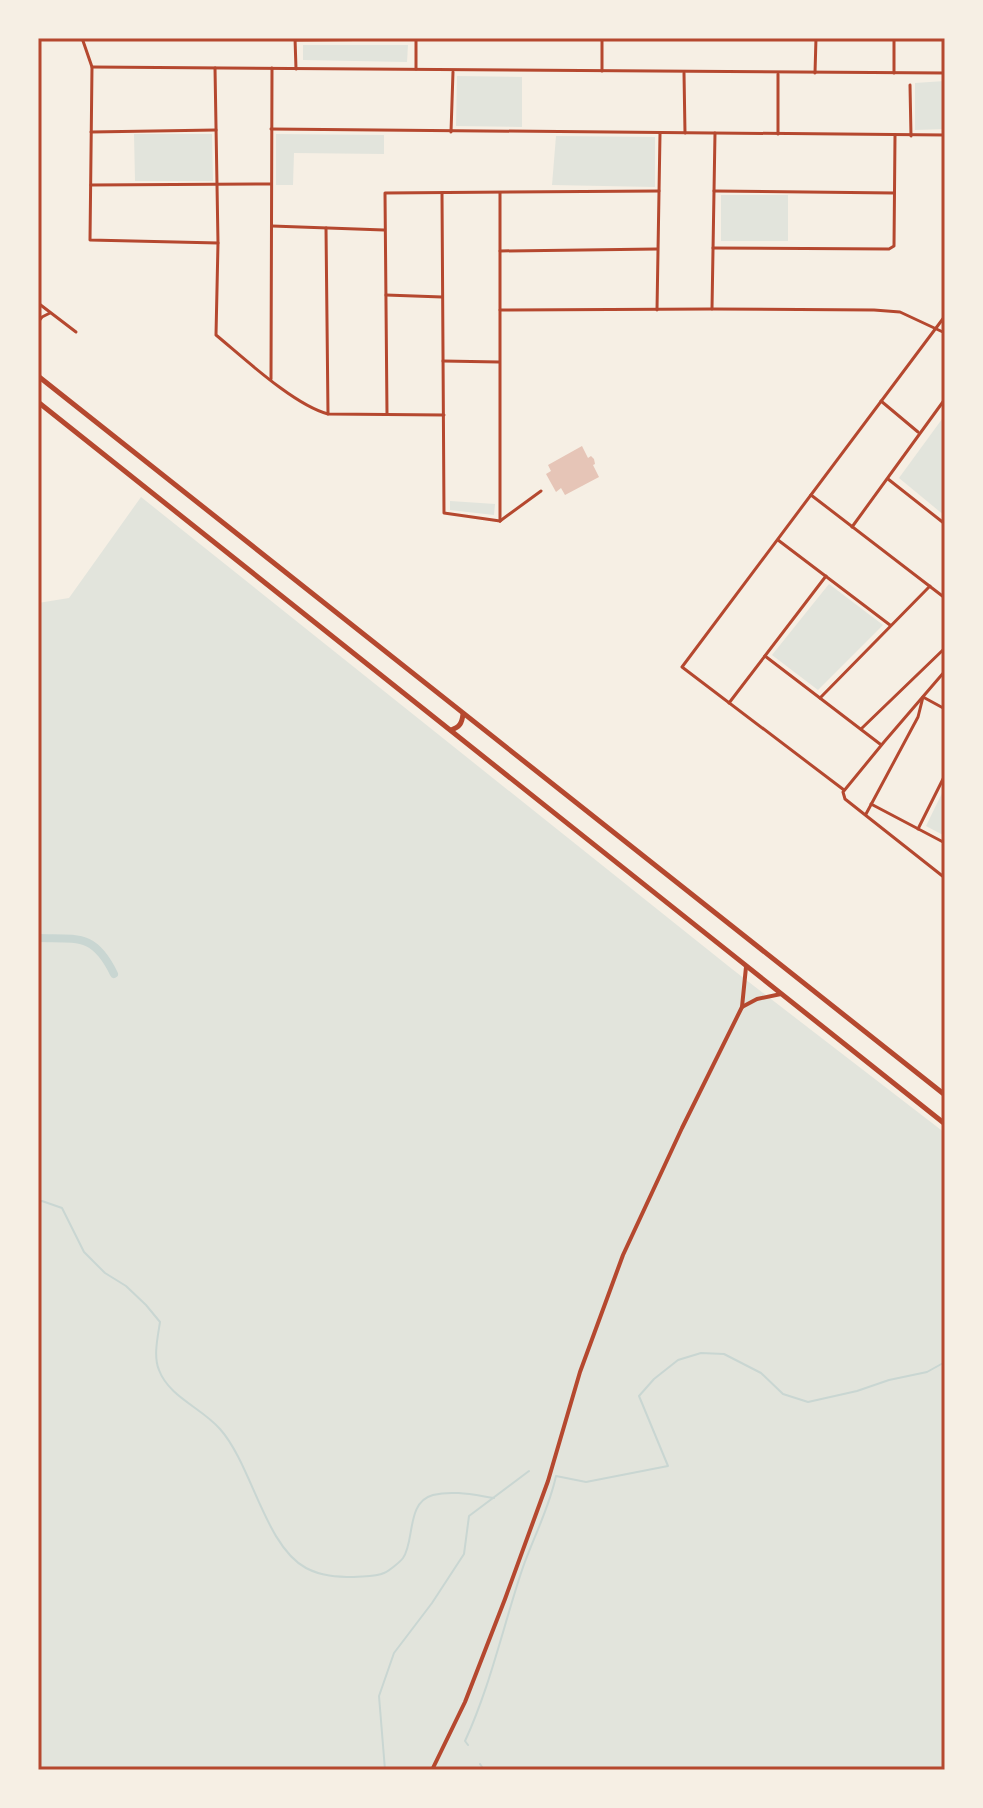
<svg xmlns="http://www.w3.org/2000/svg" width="983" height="1808" viewBox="0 0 983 1808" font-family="'Sofia Sans Condensed',sans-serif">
	<rect width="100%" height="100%" fill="#f6efe4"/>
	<g fill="#e2e4dc">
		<polygon points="303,45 408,45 407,62 303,60"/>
		<polygon points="457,76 522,77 522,127 456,126"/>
		<polygon points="945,81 945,129 915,130 915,83"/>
		<polygon points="134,134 212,134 213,181 135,181"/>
		<polygon points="276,134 384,135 384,154 294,153 293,185 276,185"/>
		<polygon points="556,136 655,137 655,187 552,185"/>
		<rect x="721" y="195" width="67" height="46"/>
		<polygon points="945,415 945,516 899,478"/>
		<polygon points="141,497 732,969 945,1133 945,1770 38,1770 38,603 69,598"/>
		<polygon points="450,501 495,504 494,515 450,510"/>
		<polygon points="829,584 883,625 818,690 772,655"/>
		<polygon points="945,787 945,831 943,835 926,826"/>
	</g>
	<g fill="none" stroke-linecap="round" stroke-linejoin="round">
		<g stroke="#c9d6d2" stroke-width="2">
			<path d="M38,1202L42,1201L62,1208L84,1252L105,1273L126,1286L146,1305L160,1322C158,1336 153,1356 159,1370C169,1397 202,1408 220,1429C252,1465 265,1546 306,1568C321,1576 337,1577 354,1577C362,1576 376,1577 384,1573C389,1571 400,1562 403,1558C415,1541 406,1502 433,1495C453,1490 474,1495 494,1498"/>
			<path d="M468,1745L465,1741C490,1687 503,1627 522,1570C533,1538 549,1509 556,1476L586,1482L668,1466L639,1396L654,1379L678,1360L701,1353L724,1354L761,1373L783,1394L808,1402L857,1391L889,1380L927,1372L945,1362"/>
			<polyline points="480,1764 484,1770"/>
			<polyline points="385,1770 379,1696 394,1653 432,1603 464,1554 469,1516 529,1471"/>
		</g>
		<path stroke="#c9d6d2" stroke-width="8" d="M38,938C78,939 94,933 114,974"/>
	</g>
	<polygon fill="#e6c5b7" points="582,446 588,458 591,456 594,459 595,464 593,465 599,477 565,495 561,488 556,492 546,474 551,471 548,465"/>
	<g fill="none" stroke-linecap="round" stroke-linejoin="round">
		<g stroke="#b5482f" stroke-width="3">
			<polyline points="82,38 92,67 90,240 218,243"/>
			<polyline points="295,38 296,69"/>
			<polyline points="602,38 602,71"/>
			<polyline points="894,38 894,73"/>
			<polyline points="295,40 416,39"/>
			<polyline points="92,67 945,73"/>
			<path d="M215,68L218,243L216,335C245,359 294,405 328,414L444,415"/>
			<polyline points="416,69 416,38"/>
			<polyline points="684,73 685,133"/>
			<polyline points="815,73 816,38"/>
			<polyline points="778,74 778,134"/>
			<polyline points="910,85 911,136"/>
			<polyline points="271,129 945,135"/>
			<polyline points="91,132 216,130"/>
			<polyline points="451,132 453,72"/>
			<polyline points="91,185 271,184"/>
			<polyline points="714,191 894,193"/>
			<polyline points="442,193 444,513 500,521"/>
			<polyline points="272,226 384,230"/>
			<polyline points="326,228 328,414"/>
			<polyline points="713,248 889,249 894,246 895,136"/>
			<polyline points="500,251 657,249"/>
			<polyline points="386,295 442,297"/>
			<polyline points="38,303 76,332"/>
			<polyline points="712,309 715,133"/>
			<polyline points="500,310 712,309 874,310 900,312 945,333"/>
			<polyline points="657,310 660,134"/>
			<polyline points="38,322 42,317 50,313"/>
			<polyline points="443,361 499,362"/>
			<polyline points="271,379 272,68"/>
			<polyline points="881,401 918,432"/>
			<polyline points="387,413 385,193 659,191"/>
			<polyline points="888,479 945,524"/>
			<polyline points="811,495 945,598"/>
			<polyline points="500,521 500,193"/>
			<polyline points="500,521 541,491"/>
			<polyline points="852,527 945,399"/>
			<polyline points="778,540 890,625"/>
			<polyline points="765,656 880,744"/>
			<polyline points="945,671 884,742 843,792 845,799 945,878"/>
			<polyline points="820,698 930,586"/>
			<polyline points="729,703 826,576"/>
			<polyline points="861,729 945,648"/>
			<polyline points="844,790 682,667 945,316"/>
			<polyline points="871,804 945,843"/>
			<polyline points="866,814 918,717 923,697 945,709"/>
			<polyline points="918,829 945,775"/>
		</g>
		<g stroke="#b5482f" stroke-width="4">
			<polyline points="742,1007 757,999 781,994"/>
			<polyline points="432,1770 465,1702 505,1599 548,1481 580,1372 623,1255 682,1128 742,1007 746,967"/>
		</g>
		<g stroke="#b5482f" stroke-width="5">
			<polyline points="38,376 945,1095"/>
			<polyline points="38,402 945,1124"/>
			<path d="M451,730C460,727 462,723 463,714"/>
		</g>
	</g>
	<rect width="983" height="1808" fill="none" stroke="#f6efe4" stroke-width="80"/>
	<rect x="40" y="40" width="903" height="1728" fill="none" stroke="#b5482f" stroke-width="3"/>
</svg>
